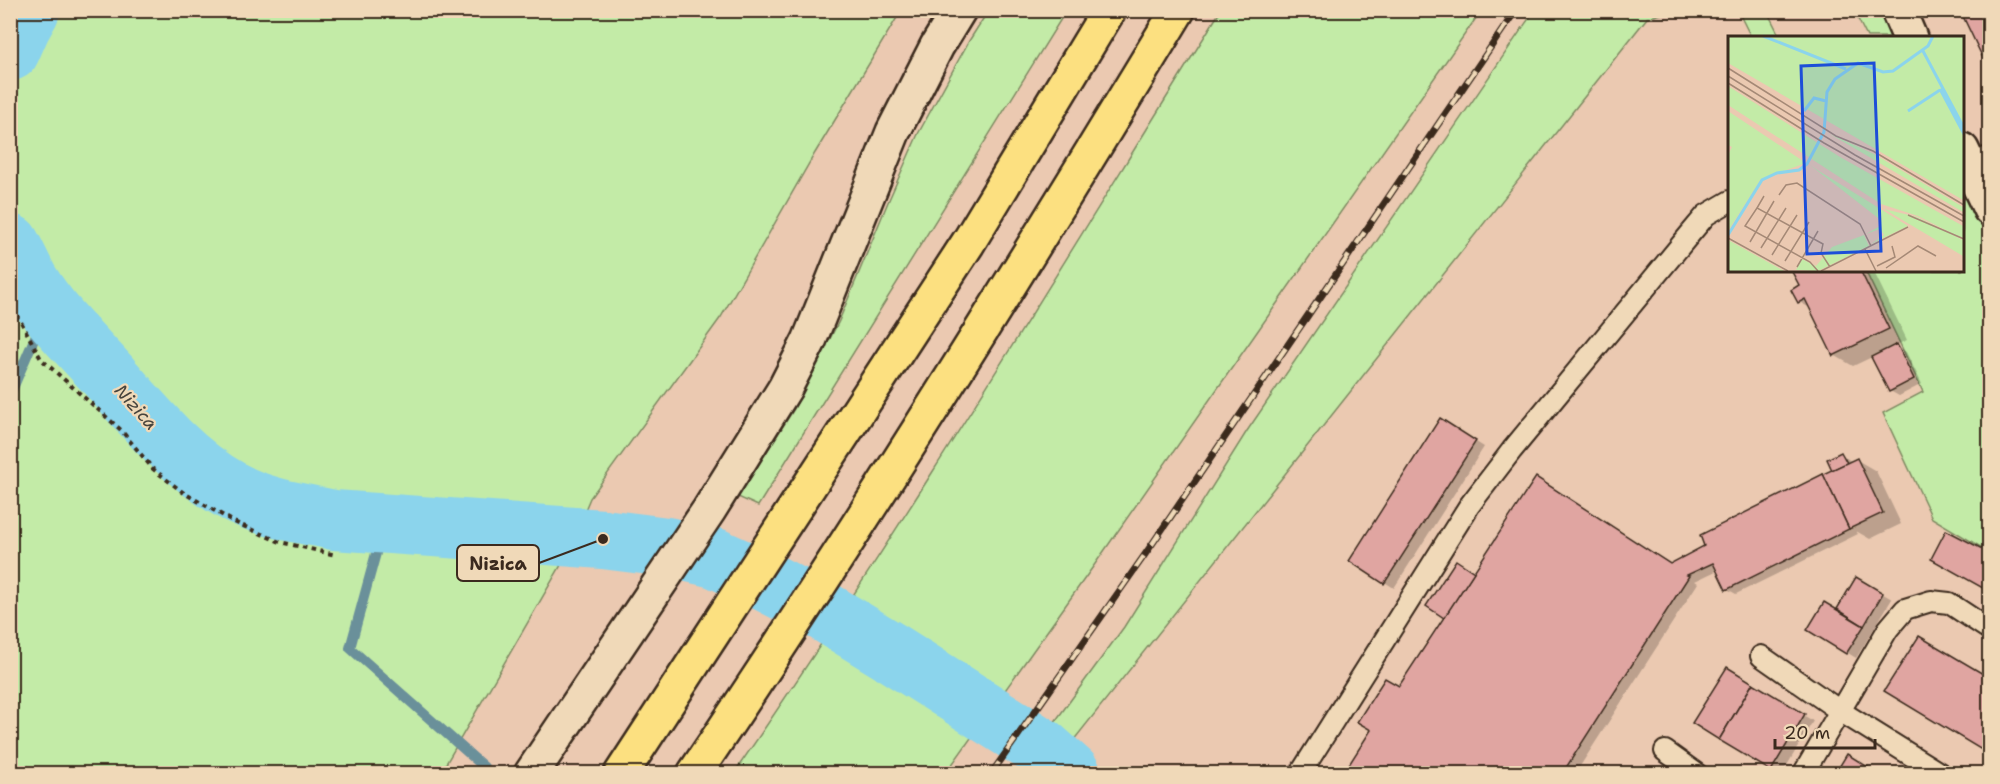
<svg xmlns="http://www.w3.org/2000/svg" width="2000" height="784" viewBox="0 0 2000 784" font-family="'Shantell Sans',sans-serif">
	<rect width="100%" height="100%" fill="#ebc9b1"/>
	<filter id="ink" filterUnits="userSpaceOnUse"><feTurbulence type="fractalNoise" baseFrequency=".0167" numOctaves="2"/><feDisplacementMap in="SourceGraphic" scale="12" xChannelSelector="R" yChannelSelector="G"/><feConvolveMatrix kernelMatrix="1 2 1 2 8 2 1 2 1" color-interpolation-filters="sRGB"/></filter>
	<g filter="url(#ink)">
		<g fill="#c3eba7" stroke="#7f8a62" stroke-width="1.5">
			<path d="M1221,10L1481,11L1095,564L946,773H734C905,525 1061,266 1221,10Z"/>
			<polygon points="10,11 11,10 901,11 815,153 721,317 590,498 564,560 440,774 11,773"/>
			<polygon points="988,11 1066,11 758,506 738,497 794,409 839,321 888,202 918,134 969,41"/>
			<polygon points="1534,11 1672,11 1647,18 1073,741 1054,723 1124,627 1247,431"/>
			<polygon points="1738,11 1767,11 1780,37 1751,37"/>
			<polygon points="1854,11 1884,11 1896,37 1867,37"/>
			<polygon points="1963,180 1989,238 1989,552 1932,518 1883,413 1923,392 1865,270 1962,270"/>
		</g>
		<g fill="#0003">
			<polygon points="1793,270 1873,270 1907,340 1896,345 1906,352 1922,384 1899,396 1890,391 1872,357 1853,366 1834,355 1812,309 1799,302 1801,286"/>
			<polygon points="1449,425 1484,447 1394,588 1351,561"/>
			<polygon points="1841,454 1852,462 1857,460 1876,471 1901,524 1870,539 1856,531 1858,534 1736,594 1727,589 1718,570 1695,581 1698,583 1575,774 1345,774 1475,573 1671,565 1706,547 1834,470"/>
			<polygon points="1857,579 1892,599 1856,658 1809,629 1837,611"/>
			<polygon points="1727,669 1813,721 1782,774 1771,770"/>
		</g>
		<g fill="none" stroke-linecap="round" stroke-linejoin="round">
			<g stroke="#6b909a" stroke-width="10">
				<polyline points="10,395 48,307"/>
				<polyline points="384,524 350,648 484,767"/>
			</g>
			<g stroke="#8bd4ec" stroke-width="60">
				<polyline points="10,51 21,26 30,10"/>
				<path d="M10,244C17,256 22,269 29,281C50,316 82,346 109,376C146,419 182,463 232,491C263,508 300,513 334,520L603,539L667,547L715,558L757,577L825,612L894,654L1042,748L1071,774"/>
			</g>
		</g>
		<g fill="#e0a5a1" stroke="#3b2a1e" stroke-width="1.5">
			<polygon points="1960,10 1990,10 1990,73"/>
			<polygon points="1791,270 1860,270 1889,329 1833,356 1805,299 1798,303 1791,290 1799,285"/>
			<polygon points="1897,344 1914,379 1889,392 1871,357"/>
			<polygon points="1440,418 1476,441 1384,584 1349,561"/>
			<polygon points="1841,452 1847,463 1832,470 1827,459"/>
			<polygon points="1857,458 1883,513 1849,529 1823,474"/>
			<polygon points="1823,474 1849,529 1726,590 1713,563 1687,575 1689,576 1562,774 1343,774 1371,730 1357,722 1385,678 1399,686 1536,477 1670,564 1704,546 1700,535"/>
			<polygon points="1946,530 1990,553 1990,592 1931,559"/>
			<polygon points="1456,560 1474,572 1444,618 1426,606"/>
			<polygon points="1856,577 1883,593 1864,626 1837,609"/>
			<polygon points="1824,602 1864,626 1846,654 1807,630"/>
			<polygon points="1919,636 1990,678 1990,755 1884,691"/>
			<polygon points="1727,667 1753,683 1719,740 1692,723"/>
			<polygon points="1753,683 1805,714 1771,771 1719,740"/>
			<polygon points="1847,754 1879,774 1835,774"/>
		</g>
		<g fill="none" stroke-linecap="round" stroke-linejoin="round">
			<defs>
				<g id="service">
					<polyline points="1970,166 1990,156"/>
					<polyline points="1761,656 1840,711 1941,774"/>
					<polyline points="1665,751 1697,774"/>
					<polyline points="1300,774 1469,506 1512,450 1690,234 1706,215 1730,201"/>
					<polyline points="1803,774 1888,629 1905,609 1931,601 1949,603 1990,630"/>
				</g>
				<g id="minor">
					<polyline points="1898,10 1910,38"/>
					<polyline points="1962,150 1990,209"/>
					<polyline points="531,774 709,510 785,388 809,341 893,132 937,46 959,10"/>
				</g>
				<g id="motorway">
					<polyline points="621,774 968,243 1109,10"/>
					<path d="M694,774C863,524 1022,268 1178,10"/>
				</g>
			</defs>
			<use href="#service" stroke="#3b2a1e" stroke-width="24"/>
			<use href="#minor" stroke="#3b2a1e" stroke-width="38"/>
			<use href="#motorway" stroke="#3b2a1e" stroke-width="38"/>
			<polyline stroke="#3b2a1e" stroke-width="4" stroke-dasharray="4.5 4.5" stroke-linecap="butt" points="10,308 20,320 41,359 121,430 153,469 184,493 234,522 280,542 336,555"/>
			<use href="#service" stroke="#f0d9b8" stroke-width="20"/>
			<use href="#minor" stroke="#f0d9b8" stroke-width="33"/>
			<use href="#motorway" stroke="#fce080" stroke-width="33"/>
			<defs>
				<polyline id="rail" points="991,774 1144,556 1516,10"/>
			</defs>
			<use href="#rail" stroke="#3b2a1e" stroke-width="7"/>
			<use href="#rail" stroke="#f0d9b8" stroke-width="4.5" stroke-dasharray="14" stroke-linecap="butt"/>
		</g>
	</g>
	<g text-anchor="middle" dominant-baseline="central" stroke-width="4.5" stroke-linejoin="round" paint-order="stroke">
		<g font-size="18" font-style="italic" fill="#47443d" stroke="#f0d9b8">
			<text transform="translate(136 407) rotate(48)">Nizica</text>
		</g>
	</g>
	<g transform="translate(1728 36)">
		<rect width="236" height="236" fill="#ebc9b1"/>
		<path d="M0,0H235V164L0,27ZM0,50L112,121L235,190V203L190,180L153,168L0,69ZM0,75L78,127L33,143L0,195V119L4,111L0,109ZM102,98L146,118L235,171V176ZM82,129L91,135L180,190L143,208L156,199L152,193L138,198L152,190L150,182ZM156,173L189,181L235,204V220ZM136,199L141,210L90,235L68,234L74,223L88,230L104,211ZM0,204L56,235H0Z" fill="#c3eba7"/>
		<path fill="none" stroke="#8bd4ec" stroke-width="3" d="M35,0L118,33M195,15L236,92M212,53L236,98M76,75L86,62L98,65M180,75L212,54M0,199L34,144L49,137L71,134L79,128L96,96L99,56L107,43L130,27L155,36L165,35L200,10L205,0"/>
		<path fill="none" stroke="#a58976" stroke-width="1.5" d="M0,32L108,100L145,115L236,169M0,40L127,119L236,180M0,47L96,107L236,186M51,159L58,149L69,147L132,188L143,210M36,160L29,172L95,208L93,217L102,231M29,172L17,190L82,226L90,235M180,179L236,203M0,202L60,235M22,206L46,165M33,212L58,172M137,213L148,235M44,219L69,179M57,225L81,186M149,230L167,221L164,210M69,231L90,195M158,232L190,210L208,220M93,235L180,191"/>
		<path fill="#1d4ed8" fill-opacity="0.15" stroke="#1d4ed8" stroke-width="3" d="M146,27L153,215L79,218L73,30Z"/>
		<rect width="236" height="236" fill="none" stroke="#3b2a1e" stroke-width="3"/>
	</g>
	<path fill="none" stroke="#3b2a1e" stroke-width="2" d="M603 539L539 563"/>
	<circle fill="#3b2a1e" stroke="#f0d9b8" stroke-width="2" cx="603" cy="539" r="6"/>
	<rect fill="#f0d9b8" stroke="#3b2a1e" stroke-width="2" x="457" y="545" width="82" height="36" rx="6"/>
	<g font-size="18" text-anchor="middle" font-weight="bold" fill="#3b2a1e">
		<text x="498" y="570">Nizica</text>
	</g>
	<rect width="2000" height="784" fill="none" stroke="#f0d9b8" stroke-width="36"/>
	<rect x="18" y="18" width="1964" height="748" fill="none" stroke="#3b2a1e" stroke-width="2" filter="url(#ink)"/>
	<path d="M1775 739v9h100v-9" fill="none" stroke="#3b2a1e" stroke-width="3"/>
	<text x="1784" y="739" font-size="18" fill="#3b2a1e" stroke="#f0d9b8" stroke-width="4.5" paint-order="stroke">20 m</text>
</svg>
